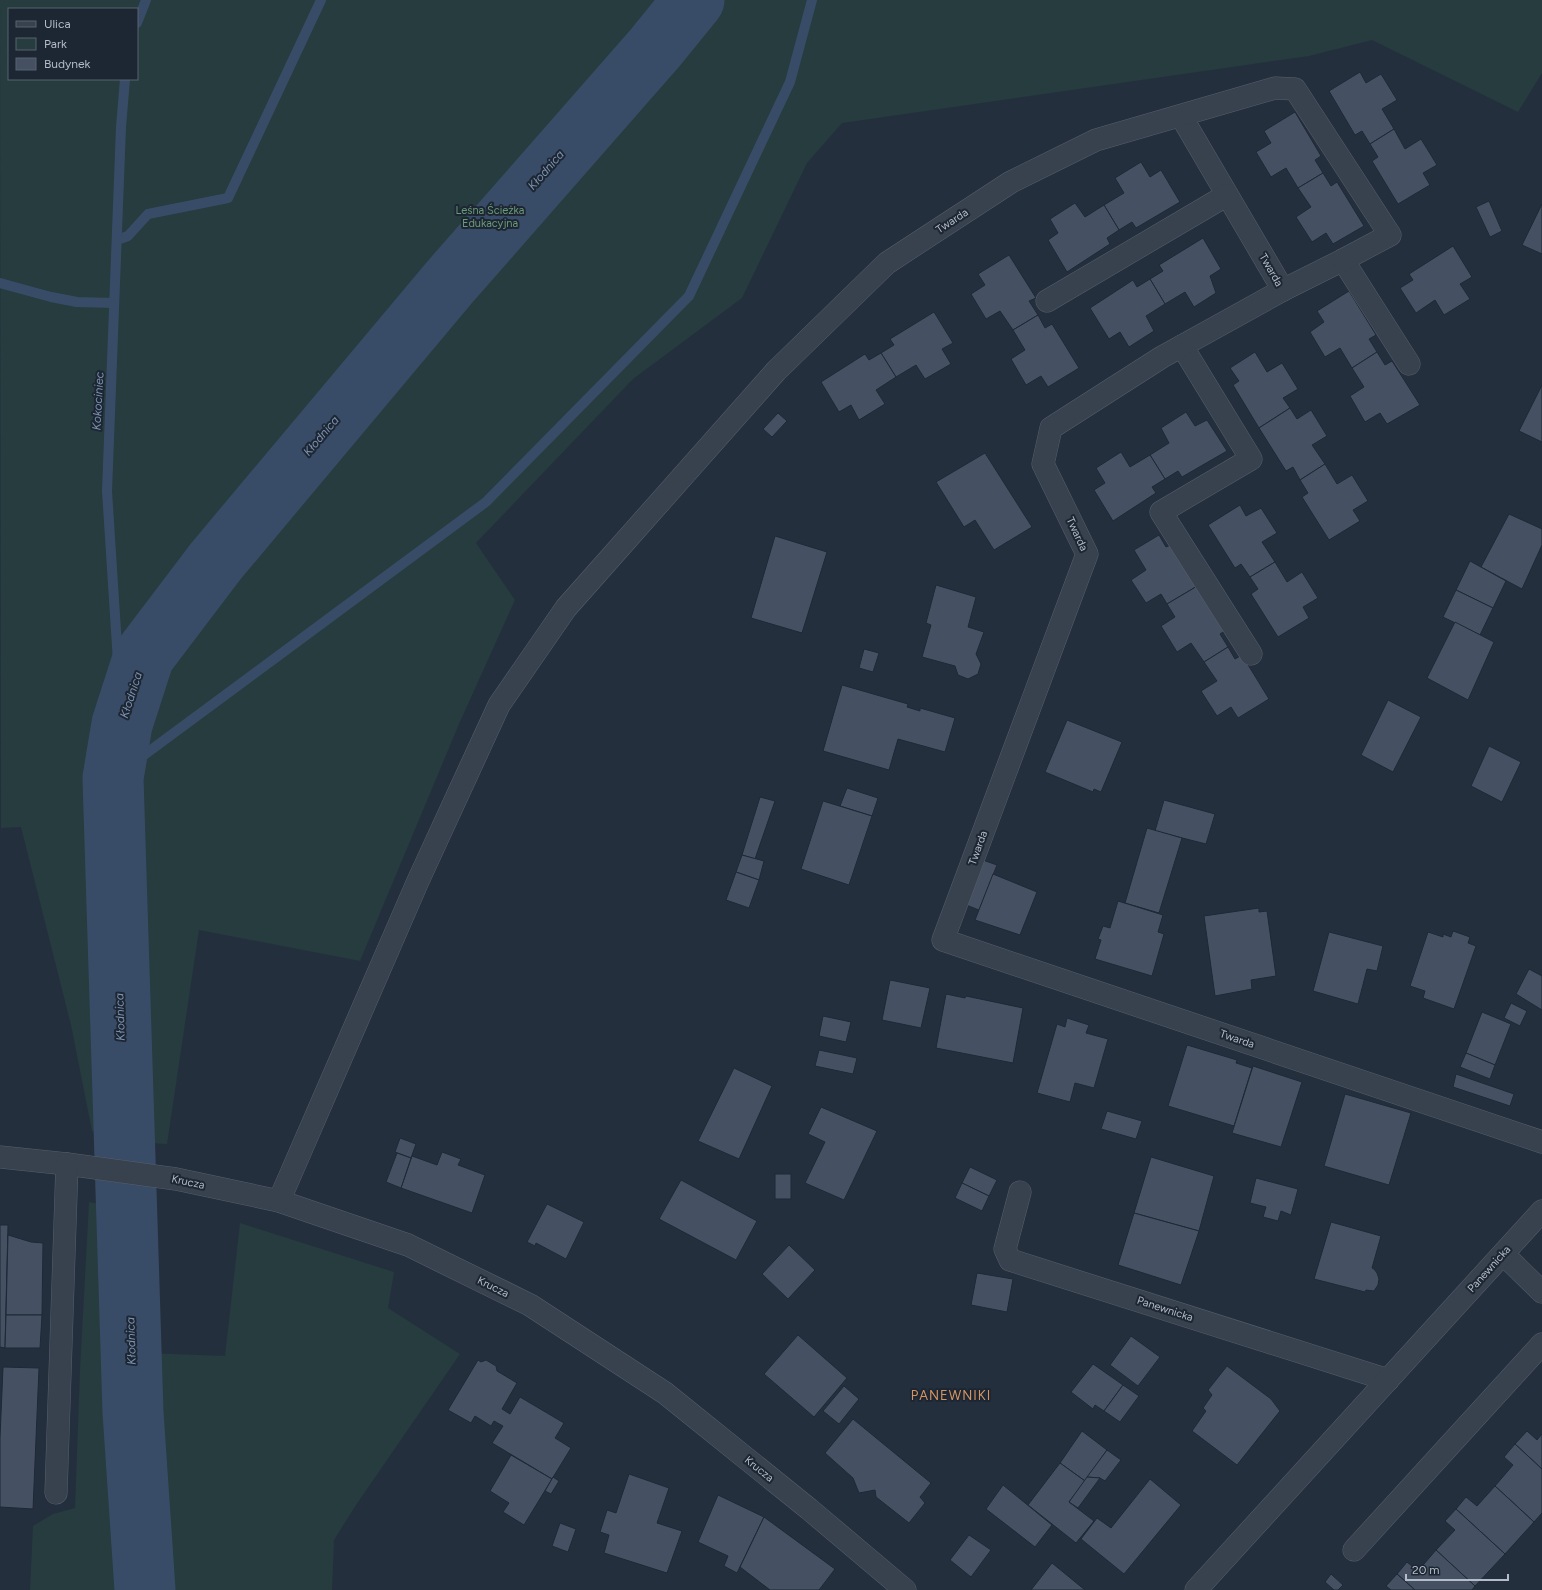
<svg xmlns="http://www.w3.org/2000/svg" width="1542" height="1590" viewBox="0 0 1542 1590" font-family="Figtree,sans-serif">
	<rect width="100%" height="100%" fill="#242f3e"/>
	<g fill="#263c3f" fill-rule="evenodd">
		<path d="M0,0H1542V73L1518,112L1372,40L1309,56L842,123L807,163L742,298L633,379L476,543L515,600L459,724L360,961L199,930L167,1144L129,1142L92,1131L71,1025L21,827L1,828ZM9,9H137V79H9Z"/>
		<polygon points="89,1202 117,1207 121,1406 133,1590 30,1590 33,1526 53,1514 75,1508 80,1370"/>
		<polygon points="240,1223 394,1272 388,1308 460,1354 356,1505 334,1540 332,1590 160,1590 146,1353 225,1356"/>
	</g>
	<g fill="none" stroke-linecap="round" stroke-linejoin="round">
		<g stroke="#394c67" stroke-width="10">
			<polyline points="137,23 146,0"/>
			<polyline points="117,240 128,236 148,214 228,198 321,0"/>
			<polyline points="0,283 51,297 77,302 114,303"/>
			<polyline points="122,724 107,491 121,127 125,79"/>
			<polyline points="113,778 486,502 689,296 790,82 812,0"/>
		</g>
		<polyline stroke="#394c67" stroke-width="61" points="145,1590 133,1412 113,778 122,724 144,656 216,561 449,283 655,48 694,0"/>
	</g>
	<g fill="#455162" stroke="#1f2835">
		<polygon points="1360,72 1366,83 1381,74 1397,100 1382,109 1394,129 1370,144 1362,131 1355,135 1329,91"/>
		<polygon points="1295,112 1321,156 1315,160 1323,173 1298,188 1286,168 1271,177 1256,152 1271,143 1264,131"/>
		<polygon points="1394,129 1405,149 1421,139 1437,165 1423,173 1430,185 1398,204 1372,161 1378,157 1370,144"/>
		<polygon points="1141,162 1150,177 1161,170 1180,202 1136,228 1132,222 1119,230 1104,205 1124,193 1115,178"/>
		<polygon points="1323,173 1331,186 1337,182 1364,226 1333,244 1326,233 1312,242 1296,217 1311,207 1298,188"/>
		<polygon points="1489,201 1502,231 1490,237 1476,207"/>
		<polygon points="1075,203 1085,217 1104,205 1119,230 1107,238 1110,244 1067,272 1048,240 1058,233 1050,219"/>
		<polygon points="1542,204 1542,254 1522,245"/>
		<polygon points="1203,238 1221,269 1210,276 1216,293 1194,307 1185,292 1165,304 1150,279 1163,271 1159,265"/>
		<polygon points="1453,246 1472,277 1460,284 1470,299 1444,315 1435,300 1416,313 1400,288 1413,280 1409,274"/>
		<polygon points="1009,255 1036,298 1029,301 1038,315 1013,330 1000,311 986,319 971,294 985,285 978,274"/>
		<polygon points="1150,279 1165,304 1146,316 1154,331 1129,347 1120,332 1109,339 1090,308 1133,280 1137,287"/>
		<polygon points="1349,291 1376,335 1369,339 1377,352 1352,368 1340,348 1325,357 1310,332 1324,322 1317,311"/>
		<polygon points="934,312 953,343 942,349 951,364 925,379 916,365 896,377 881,353 894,345 890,339"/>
		<polygon points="1038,315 1045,328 1052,324 1079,368 1048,387 1041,376 1026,385 1011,359 1025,350 1013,330"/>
		<polygon points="1255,352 1267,372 1282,363 1298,389 1283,398 1290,408 1259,428 1233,385 1239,381 1230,368"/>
		<polygon points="1377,352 1385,365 1392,361 1420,405 1387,424 1380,413 1365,422 1350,396 1364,387 1352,368"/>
		<polygon points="881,353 896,377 876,390 885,404 859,420 851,405 839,412 821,382 865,354 869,360"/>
		<polygon points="1542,385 1542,442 1519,431"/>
		<polygon points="1290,408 1297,419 1311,410 1327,436 1312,445 1325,464 1300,480 1293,467 1286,471 1259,428"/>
		<polygon points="1186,412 1195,426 1207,420 1227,451 1182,477 1178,471 1165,479 1150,455 1169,443 1161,428"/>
		<polygon points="778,413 787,421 772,437 763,429"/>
		<polygon points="1121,452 1130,467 1150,455 1165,479 1152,487 1156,493 1113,521 1094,490 1105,483 1096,468"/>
		<polygon points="985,453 1032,527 994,550 975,520 964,527 936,482"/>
		<polygon points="1325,464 1337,484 1352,475 1368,501 1353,510 1360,521 1329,540 1302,497 1308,493 1300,480"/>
		<polygon points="1240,505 1246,516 1261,508 1277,533 1262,542 1275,562 1250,577 1241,564 1235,568 1208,525"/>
		<polygon points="1509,514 1542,529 1542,545 1522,589 1481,567"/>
		<polygon points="1159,535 1166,547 1173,544 1199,585 1167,604 1161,594 1146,603 1131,580 1146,570 1134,550"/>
		<polygon points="775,536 827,552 802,633 751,618"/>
		<polygon points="1470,561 1506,581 1493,608 1456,590"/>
		<polygon points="1275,562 1287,582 1302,572 1318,598 1303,607 1309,618 1278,637 1251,594 1258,589 1250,577"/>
		<polygon points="936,585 976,597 968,627 984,632 976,654 981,664 978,674 968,679 958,675 955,666 922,657 931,625 926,623"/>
		<polygon points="1199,585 1226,630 1220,634 1228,647 1204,662 1191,643 1177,652 1161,626 1175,617 1167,604"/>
		<polygon points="1456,590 1493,608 1480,635 1443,617"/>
		<polygon points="1455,622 1494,642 1468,700 1427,678"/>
		<polygon points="1228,647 1235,659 1242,655 1269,699 1238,718 1231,707 1217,716 1201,691 1217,681 1204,662"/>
		<polygon points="864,649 879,653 873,672 859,668"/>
		<polygon points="842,685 908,704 907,707 920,711 920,708 955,718 945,752 898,739 889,770 823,751"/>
		<polygon points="1388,700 1421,717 1393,772 1361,755"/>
		<polygon points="1067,720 1122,742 1101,792 1094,789 1093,792 1045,772"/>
		<polygon points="1489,746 1521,762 1502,802 1471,786"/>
		<polygon points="847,788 878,798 872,816 840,806"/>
		<polygon points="760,797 775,801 755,859 742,855"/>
		<polygon points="1164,800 1215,814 1206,844 1155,831"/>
		<polygon points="823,801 872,816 849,885 801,869"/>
		<polygon points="1147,828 1182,838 1159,913 1125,903"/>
		<polygon points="742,855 764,861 759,880 736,872"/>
		<polygon points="977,858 997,865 979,910 961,903"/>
		<polygon points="736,872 759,880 749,908 726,900"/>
		<polygon points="993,874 1037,892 1020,935 975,920"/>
		<polygon points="1118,901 1163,915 1158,932 1164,934 1152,976 1095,959 1101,940 1098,939 1103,926 1110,928"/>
		<polygon points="1259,908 1259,912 1267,911 1276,976 1251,980 1252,989 1215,996 1204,916"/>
		<polygon points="1453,931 1470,937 1468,943 1476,946 1454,1009 1423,998 1425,991 1410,986 1428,932 1443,937 1443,934 1451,937"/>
		<polygon points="1329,932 1383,946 1377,971 1367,969 1358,1004 1313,991"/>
		<polygon points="1529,969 1542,976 1542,1010 1516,994"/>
		<polygon points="890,980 930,988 921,1028 882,1020"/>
		<polygon points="946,994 965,998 966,996 1023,1008 1013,1063 936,1048"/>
		<polygon points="1511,1003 1527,1011 1520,1026 1504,1018"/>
		<polygon points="1482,1012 1511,1024 1495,1065 1466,1053"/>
		<polygon points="823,1016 851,1022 846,1042 819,1036"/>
		<polygon points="1067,1018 1089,1025 1086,1033 1108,1039 1094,1088 1075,1083 1070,1102 1037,1093 1057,1024 1065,1027"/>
		<polygon points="1187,1045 1237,1060 1236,1063 1252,1068 1234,1126 1168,1106"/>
		<polygon points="819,1050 857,1058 853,1074 815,1066"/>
		<polygon points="1466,1053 1495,1065 1490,1079 1460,1067"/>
		<polygon points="1253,1066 1302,1082 1281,1147 1232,1133"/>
		<polygon points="734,1068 772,1086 739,1159 698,1141"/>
		<polygon points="1456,1074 1514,1094 1510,1106 1453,1087"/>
		<polygon points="1345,1094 1411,1113 1389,1185 1324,1166"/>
		<polygon points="821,1107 877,1131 844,1200 805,1183 825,1142 808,1134"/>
		<polygon points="1107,1111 1142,1121 1136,1139 1101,1129"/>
		<polygon points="400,1138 416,1144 411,1158 395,1152"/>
		<polygon points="442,1152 461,1159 458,1165 485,1175 472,1213 401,1188 412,1156 437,1165"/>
		<polygon points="397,1153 411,1158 401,1188 386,1182"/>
		<polygon points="1151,1157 1214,1176 1199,1231 1134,1213"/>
		<polygon points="970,1167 997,1180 989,1196 962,1183"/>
		<rect x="775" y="1174" width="16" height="25"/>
		<polygon points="1256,1178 1298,1189 1291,1215 1281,1211 1278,1221 1263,1217 1266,1207 1250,1203"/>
		<polygon points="681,1180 757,1221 736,1260 659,1219"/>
		<polygon points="962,1183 989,1196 982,1211 955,1198"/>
		<polygon points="547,1204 584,1222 566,1259 536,1243 535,1246 527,1242"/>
		<polygon points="1134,1213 1199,1231 1181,1285 1118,1265"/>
		<polygon points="1331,1222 1381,1236 1372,1268 1374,1269 1377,1273 1379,1279 1378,1285 1374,1291 1366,1290 1365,1292 1314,1279"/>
		<polygon points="0,1225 8,1225 5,1348 0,1347"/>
		<polygon points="8,1235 31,1242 43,1243 42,1315 6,1315"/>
		<polygon points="789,1245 815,1270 788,1299 762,1274"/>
		<polygon points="977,1273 1013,1279 1007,1312 971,1305"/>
		<polygon points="6,1315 42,1315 40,1348 5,1348"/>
		<polygon points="798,1335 847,1378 814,1417 764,1374"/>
		<polygon points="1131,1336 1160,1357 1138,1386 1110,1365"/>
		<polygon points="478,1360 481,1362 486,1360 496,1366 497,1371 517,1383 502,1409 510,1414 520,1397 564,1423 555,1438 571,1448 552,1479 492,1443 503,1426 494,1421 491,1426 475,1416 471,1423 448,1410"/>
		<polygon points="1093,1364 1123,1385 1104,1411 1095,1405 1093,1409 1071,1392"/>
		<polygon points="1227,1366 1271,1399 1280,1411 1237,1465 1192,1431 1206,1411 1203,1408 1212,1395 1208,1390"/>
		<polygon points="3,1367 39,1368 33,1509 0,1507 0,1438"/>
		<polygon points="1123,1385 1139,1396 1120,1422 1104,1411"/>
		<polygon points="844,1386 859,1399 839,1424 823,1411"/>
		<polygon points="853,1419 931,1483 920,1497 925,1503 909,1523 876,1497 875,1490 859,1493 853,1478 825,1453"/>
		<polygon points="1082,1431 1107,1450 1085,1481 1060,1463"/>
		<polygon points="1527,1431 1537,1440 1542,1434 1542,1469 1515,1444"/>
		<polygon points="1515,1444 1542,1469 1542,1513 1534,1522 1495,1486 1513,1465 1504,1457"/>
		<polygon points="1107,1450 1121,1460 1105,1481 1100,1478 1087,1477"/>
		<polygon points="511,1455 552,1479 524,1525 503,1512 509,1503 490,1491"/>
		<polygon points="1060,1463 1085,1481 1069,1502 1094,1521 1076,1543 1028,1505"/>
		<polygon points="629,1474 669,1488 657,1523 682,1531 667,1573 604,1553 609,1535 600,1532 607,1510 616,1513"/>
		<polygon points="553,1477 559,1481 551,1494 545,1491"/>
		<polygon points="1087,1477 1100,1478 1078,1508 1069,1502"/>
		<polygon points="1150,1479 1181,1505 1124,1574 1081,1539 1097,1518 1111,1528"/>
		<polygon points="1003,1485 1052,1525 1035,1547 986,1509"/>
		<polygon points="1495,1486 1534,1522 1505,1554 1456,1509 1466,1497 1477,1506"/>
		<polygon points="718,1495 764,1517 737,1573 724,1566 728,1556 698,1542"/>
		<polygon points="1456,1509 1505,1554 1475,1586 1436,1550 1455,1530 1445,1521"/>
		<polygon points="764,1517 835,1569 819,1590 770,1590 740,1567"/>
		<polygon points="560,1523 576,1529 568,1552 552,1546"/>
		<polygon points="969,1535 991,1550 971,1577 950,1560"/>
		<polygon points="1436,1550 1475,1586 1472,1590 1415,1590 1397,1574 1407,1562 1418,1571"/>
		<polygon points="1052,1563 1085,1590 1031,1590"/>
		<polygon points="1331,1574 1343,1585 1338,1590 1334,1590 1325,1582"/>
		<polygon points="1397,1574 1415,1590 1391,1590 1386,1586"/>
	</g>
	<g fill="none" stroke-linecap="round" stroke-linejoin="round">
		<defs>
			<g id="minor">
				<polyline points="1181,116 1283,290"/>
				<polyline points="1047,301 1227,195"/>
				<polyline points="1182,346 1251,459 1161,512 1251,654"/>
				<polyline points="1409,364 1343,260 1283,290 1162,357 1051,428 1043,464 1087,554 943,940 1542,1142"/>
				<polyline points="0,1157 67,1164 176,1179 279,1201 408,1245 530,1305 665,1393 809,1509 905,1590"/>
				<polyline points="1020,1192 1005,1249 1010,1260 1388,1380"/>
				<polyline points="279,1201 418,881 499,705 566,608 776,371 887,263 1011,182 1096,140 1275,88 1295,89 1390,235 1343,260"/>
				<polyline points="1503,1254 1542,1292"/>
				<polyline points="56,1493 67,1164"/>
				<polyline points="1354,1550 1542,1344"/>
				<polyline points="1196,1590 1542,1211"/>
			</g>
		</defs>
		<use href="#minor" stroke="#565f6c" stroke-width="23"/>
		<use href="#minor" stroke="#38414e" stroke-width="22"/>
	</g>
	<g text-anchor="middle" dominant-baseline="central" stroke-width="4" stroke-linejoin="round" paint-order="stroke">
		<g font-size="11" fill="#6b9a76" stroke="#1d2633">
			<text x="490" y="210">Leśna Ścieżka<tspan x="490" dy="13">Edukacyjna</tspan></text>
		</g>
		<g font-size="11" fill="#b4bcc9" stroke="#1d2633">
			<text transform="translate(952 221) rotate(-33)">Twarda</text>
			<text transform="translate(1271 270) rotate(60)">Twarda</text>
			<text transform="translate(1077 534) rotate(65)">Twarda</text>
			<text transform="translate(978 848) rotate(-70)">Twarda</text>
			<text transform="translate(1237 1039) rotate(19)">Twarda</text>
			<text transform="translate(188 1182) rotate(12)">Krucza</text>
			<text transform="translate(1489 1269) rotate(-48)">Panewnicka</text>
			<text transform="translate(493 1287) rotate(26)">Krucza</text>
			<text transform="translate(1165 1309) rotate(18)">Panewnicka</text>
			<text transform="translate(759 1469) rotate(39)">Krucza</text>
		</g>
		<g font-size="12" font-style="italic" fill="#7c92b1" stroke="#1d2633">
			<text transform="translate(546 170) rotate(-49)">Kłodnica</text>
			<text transform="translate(98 401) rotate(-87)">Kokociniec</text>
			<text transform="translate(321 436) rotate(-50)">Kłodnica</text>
			<text transform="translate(131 695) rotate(-72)">Kłodnica</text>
			<text transform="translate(120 1017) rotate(-92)">Kłodnica</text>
			<text transform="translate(131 1341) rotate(-92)">Kłodnica</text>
		</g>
		<g font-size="13" letter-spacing="1" fill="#d59563" stroke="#1d2633">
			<text x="951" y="1395">PANEWNIKI</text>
		</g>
	</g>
	<rect x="8" y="8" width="130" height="72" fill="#1d2633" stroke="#59626f"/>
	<rect x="16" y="21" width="20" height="6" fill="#38414e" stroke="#59626f"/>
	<text x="44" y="28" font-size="12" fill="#b4bcc9">Ulica</text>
	<rect x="16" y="38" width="20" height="12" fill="#263c3f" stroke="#59626f"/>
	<text x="44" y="48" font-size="12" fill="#b4bcc9">Park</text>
	<rect x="16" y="58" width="20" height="12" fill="#455162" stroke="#59626f"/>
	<text x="44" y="68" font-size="12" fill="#b4bcc9">Budynek</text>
	<path d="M1406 1574v6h102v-6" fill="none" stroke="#b4bcc9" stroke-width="2"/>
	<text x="1412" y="1574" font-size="12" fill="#b4bcc9" stroke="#1d2633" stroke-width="3" paint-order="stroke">20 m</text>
</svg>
